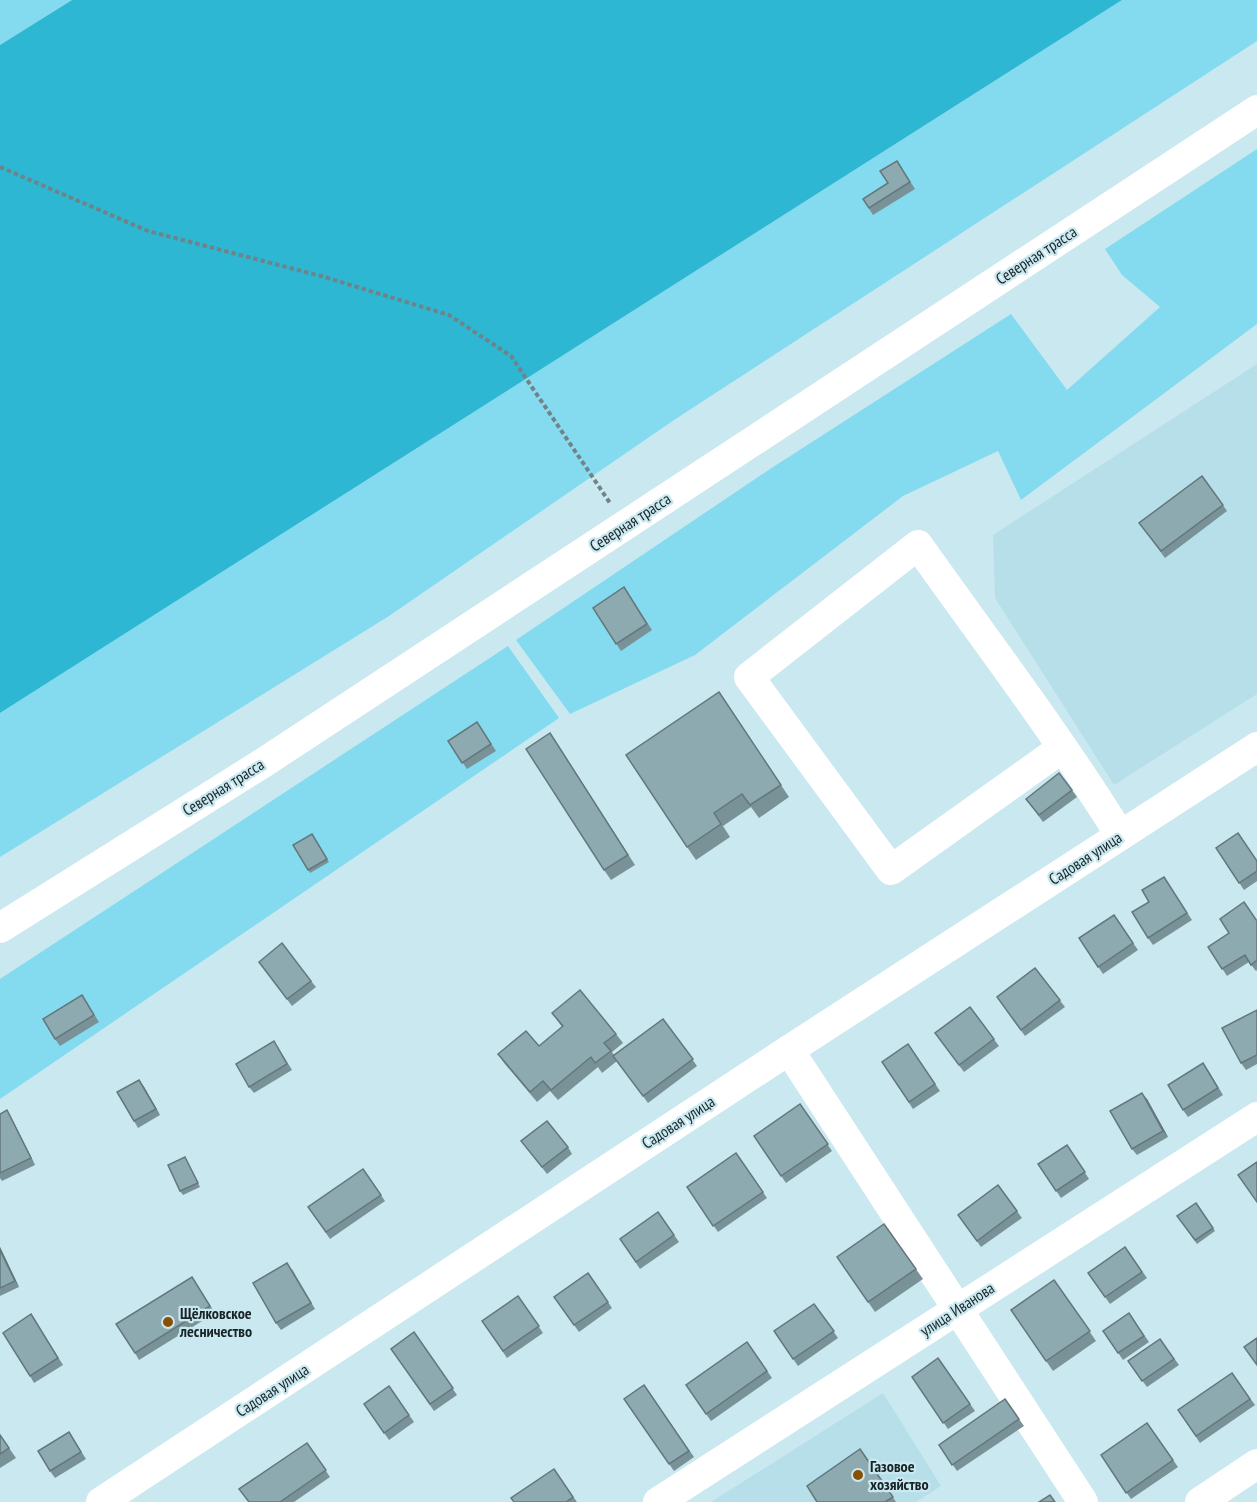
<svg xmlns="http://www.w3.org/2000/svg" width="1257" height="1502" viewBox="0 0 1257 1502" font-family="'PT Sans Narrow',sans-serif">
	<rect width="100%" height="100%" fill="#cae8f0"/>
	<g fill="#b7dfe9">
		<polygon points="1257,364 1257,694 1114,785 995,598 993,535"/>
		<polygon points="883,1393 941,1486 916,1502 711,1502"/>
	</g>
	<g fill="#84dbef">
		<polygon points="0,0 72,0 0,45"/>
		<polygon points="1122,0 1257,0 1257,41 674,420 389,616 0,857 0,713"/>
		<polygon points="1257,149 1257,324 1021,500 998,451 903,496 695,655 570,714 516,640 770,469 1011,314 1067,390 1160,307 1122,275 1105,249"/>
		<polygon points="508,646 559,718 0,1099 0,979"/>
	</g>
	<polygon fill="#2db7d2" points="72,0 1122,0 0,713 0,45"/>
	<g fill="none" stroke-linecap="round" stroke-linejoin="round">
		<polyline stroke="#6f8388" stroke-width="4" stroke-dasharray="4.5 3" stroke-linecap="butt" points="0,167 148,231 321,276 449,315 511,356 610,503"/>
		<g stroke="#fff" stroke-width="30">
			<path d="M1062,748L891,870L749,677L918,545C986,641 1058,735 1120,835"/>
			<polyline points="0,928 263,763 1257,110"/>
			<polyline points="789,1050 1083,1502"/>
			<polyline points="101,1502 789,1050 1257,747"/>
			<polyline points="658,1502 1257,1117"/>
			<polyline points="1200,1502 1257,1464"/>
		</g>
	</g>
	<g fill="#799298">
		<polygon points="897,161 915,189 873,215 863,199 888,183"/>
		<polygon points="1202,476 1227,511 1165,558 1139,523"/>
		<polygon points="624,587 652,630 621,651 593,608"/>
		<polygon points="719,692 789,797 759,818 751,807 723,826 730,837 696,860 687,847"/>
		<polygon points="477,722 496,751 467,769 448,741"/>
		<polygon points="557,743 635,865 611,880 604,870"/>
		<polygon points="1059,773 1077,797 1043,822 1026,799"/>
		<polygon points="312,834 329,862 310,873 293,845"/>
		<polygon points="1216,848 1257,861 1257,881 1244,890"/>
		<polygon points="1164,877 1192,920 1153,945 1148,938 1149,902"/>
		<polygon points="1114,915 1138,950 1103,974 1079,938"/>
		<polygon points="1257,921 1257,970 1256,971 1249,962 1227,976 1208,947"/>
		<polygon points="259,962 311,981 316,987 292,1006"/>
		<polygon points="1035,968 1065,1007 1025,1036 997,997"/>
		<polygon points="82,995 99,1022 60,1046 55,1039"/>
		<polygon points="970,1007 999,1046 964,1072 935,1033"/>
		<polygon points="1257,1010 1257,1064 1246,1070 1241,1063"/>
		<polygon points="552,1013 616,1034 623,1043 612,1052 614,1055 663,1019 697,1066 648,1103 617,1061 602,1073 598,1067 558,1100 550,1091 537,1102 505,1064 498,1054 539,1046 562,1027"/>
		<polygon points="908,1044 940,1091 913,1109 882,1062"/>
		<polygon points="278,1047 292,1070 254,1093 249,1087"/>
		<polygon points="1208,1070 1223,1095 1188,1117 1183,1110"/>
		<polygon points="144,1087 160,1115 138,1128 134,1121"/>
		<polygon points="1147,1099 1168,1137 1137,1155 1132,1149"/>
		<polygon points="800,1104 832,1151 786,1183 754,1136"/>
		<polygon points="0,1114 11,1117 35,1165 2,1181 0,1178"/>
		<polygon points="1067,1145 1089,1179 1061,1198 1038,1164"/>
		<polygon points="526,1147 568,1147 572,1154 547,1174"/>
		<polygon points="736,1153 767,1198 718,1232 687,1187"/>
		<polygon points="185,1157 200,1187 183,1195 180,1191"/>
		<polygon points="363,1169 385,1201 330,1239 308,1207"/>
		<polygon points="998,1185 1022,1218 981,1247 958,1215"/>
		<polygon points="1196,1203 1215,1231 1197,1244 1177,1216"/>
		<polygon points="658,1212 679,1242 640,1269 620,1239"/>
		<polygon points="884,1224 923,1279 875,1312 837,1257"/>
		<polygon points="0,1247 19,1287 0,1296"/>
		<polygon points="1125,1247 1147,1278 1110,1304 1088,1273"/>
		<polygon points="292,1269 315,1309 281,1330 276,1323"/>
		<polygon points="588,1273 612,1308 579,1332 554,1297"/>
		<polygon points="192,1277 215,1313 139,1360 135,1353"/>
		<polygon points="1054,1280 1096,1341 1053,1371 1011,1310"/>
		<polygon points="518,1296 543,1333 507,1358 482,1321"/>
		<polygon points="814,1304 838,1338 798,1366 774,1331"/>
		<polygon points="1129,1313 1149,1342 1123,1360 1103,1331"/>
		<polygon points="31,1314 63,1365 34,1383 30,1376"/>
		<polygon points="414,1332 457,1395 434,1411 391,1349"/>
		<polygon points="1160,1339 1179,1365 1147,1387 1128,1361"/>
		<polygon points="747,1342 772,1378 711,1421 686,1385"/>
		<polygon points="938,1358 975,1411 948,1429 912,1377"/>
		<polygon points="1232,1373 1255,1405 1200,1443 1178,1410"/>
		<polygon points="644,1385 694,1457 674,1471 624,1399"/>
		<polygon points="389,1386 414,1422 389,1440 364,1404"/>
		<polygon points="1005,1399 1024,1426 957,1471 939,1445"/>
		<polygon points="1147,1423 1178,1467 1131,1499 1101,1455"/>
		<polygon points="69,1432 86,1459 55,1478 50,1471"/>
		<polygon points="0,1435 16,1458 0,1468"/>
		<polygon points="307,1443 330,1477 294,1502 249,1502"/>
		<polygon points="860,1449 896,1502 817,1502"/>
		<polygon points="554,1469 577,1502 514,1502"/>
	</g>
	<g fill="#63777c">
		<polygon points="139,1080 144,1087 160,1115 156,1109"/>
		<polygon points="1142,1093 1147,1099 1168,1137 1163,1131"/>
		<polygon points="7,1110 11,1117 35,1165 31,1158"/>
		<polygon points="0,1247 19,1287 15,1281 0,1250"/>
	</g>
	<g fill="#8daab1" stroke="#63777c" stroke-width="1.5">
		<polygon points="897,161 910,182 869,208 863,199 888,183 880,171"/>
		<polygon points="1202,476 1223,505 1161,551 1139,523"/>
		<polygon points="624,587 647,624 616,644 593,608"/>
		<polygon points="719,692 781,785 750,805 742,794 714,813 721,824 687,847 626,755"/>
		<polygon points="477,722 491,744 462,763 448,741"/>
		<polygon points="550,733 628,855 604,870 526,749"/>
		<polygon points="1059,773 1072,790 1039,815 1026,799"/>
		<polygon points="1238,833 1257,861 1257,871 1239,883 1216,848"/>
		<polygon points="312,834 327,859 308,870 293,845"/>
		<polygon points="1164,877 1187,913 1148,938 1132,912 1149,902 1142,890"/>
		<polygon points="1244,902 1257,921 1257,960 1251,965 1245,955 1222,969 1208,947 1229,933 1220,919"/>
		<polygon points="1114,915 1133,943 1098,967 1079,938"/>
		<polygon points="282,943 311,981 287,999 259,962"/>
		<polygon points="1035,968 1060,1000 1021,1030 997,997"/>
		<polygon points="580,990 616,1034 604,1043 611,1051 595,1063 591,1057 551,1090 543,1081 530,1092 498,1054 526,1031 539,1046 563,1026 552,1013"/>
		<polygon points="82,995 94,1015 55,1039 43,1019"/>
		<polygon points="970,1007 994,1039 959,1065 935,1033"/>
		<polygon points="1257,1010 1257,1055 1241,1063 1222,1028"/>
		<polygon points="663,1019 693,1059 643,1096 613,1056"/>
		<polygon points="274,1041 287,1064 249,1087 236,1064"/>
		<polygon points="908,1044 935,1084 909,1102 882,1062"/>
		<polygon points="1203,1063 1218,1088 1183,1110 1168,1085"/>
		<polygon points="139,1080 156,1109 134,1121 117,1092"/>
		<polygon points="1142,1093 1163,1131 1132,1149 1110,1111"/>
		<polygon points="800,1104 828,1144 781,1176 754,1136"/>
		<polygon points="7,1110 31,1158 0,1173 0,1114"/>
		<polygon points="547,1121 568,1147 542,1167 521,1141"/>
		<polygon points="1067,1145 1085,1172 1056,1191 1038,1164"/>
		<polygon points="736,1153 763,1192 713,1226 687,1187"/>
		<polygon points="185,1157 198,1183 180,1191 168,1165"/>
		<polygon points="1257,1162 1257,1202 1238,1175"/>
		<polygon points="363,1169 381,1195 326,1232 308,1207"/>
		<polygon points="998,1185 1017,1211 977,1241 958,1215"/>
		<polygon points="1196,1203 1213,1228 1195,1240 1177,1216"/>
		<polygon points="658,1212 674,1235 636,1262 620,1239"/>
		<polygon points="884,1224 916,1269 868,1302 837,1257"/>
		<polygon points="1125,1247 1142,1272 1105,1297 1088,1273"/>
		<polygon points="0,1250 15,1281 0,1288"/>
		<polygon points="287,1263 311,1303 276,1323 253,1283"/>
		<polygon points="588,1273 608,1302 574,1325 554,1297"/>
		<polygon points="192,1277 210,1306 135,1353 116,1324"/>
		<polygon points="1054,1280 1090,1331 1046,1361 1011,1310"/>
		<polygon points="518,1296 539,1326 503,1351 482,1321"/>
		<polygon points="814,1304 834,1331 793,1359 774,1331"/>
		<polygon points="1129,1313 1144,1336 1118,1353 1103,1331"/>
		<polygon points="31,1314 58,1358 30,1376 3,1333"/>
		<polygon points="414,1332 453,1388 430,1404 391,1349"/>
		<polygon points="1257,1338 1257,1365 1244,1347"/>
		<polygon points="1160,1339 1174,1359 1142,1381 1128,1361"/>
		<polygon points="747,1342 767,1371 706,1414 686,1385"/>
		<polygon points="938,1358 970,1404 943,1423 912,1377"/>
		<polygon points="1232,1373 1250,1399 1196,1436 1178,1410"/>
		<polygon points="644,1385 689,1451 669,1464 624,1399"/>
		<polygon points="389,1386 409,1415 384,1433 364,1404"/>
		<polygon points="1005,1399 1019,1419 952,1465 939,1445"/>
		<polygon points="1147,1423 1173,1460 1126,1493 1101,1455"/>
		<polygon points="69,1432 81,1452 50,1471 38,1451"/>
		<polygon points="0,1435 9,1448 0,1454"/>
		<polygon points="307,1443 326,1470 280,1502 249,1502 239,1489"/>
		<polygon points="860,1449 893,1497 885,1502 817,1502 807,1486"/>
		<polygon points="554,1469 573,1497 566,1502 514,1502 511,1498"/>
		<polygon points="1050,1495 1055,1502 1039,1502"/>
	</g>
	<g fill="#895004" stroke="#cae8f0" stroke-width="2">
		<circle cx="168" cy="1322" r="6"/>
		<circle cx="858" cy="1475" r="6"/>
	</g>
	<g text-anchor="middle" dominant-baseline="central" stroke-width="4.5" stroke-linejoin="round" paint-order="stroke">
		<g font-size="16" fill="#182426" stroke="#cae8f0">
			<text transform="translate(1036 255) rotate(-33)">Северная трасса</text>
			<text transform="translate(630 522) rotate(-33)">Северная трасса</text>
			<text transform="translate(223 787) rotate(-32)">Северная трасса</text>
			<text transform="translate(1085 858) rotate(-33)">Садовая улица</text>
			<text transform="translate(678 1122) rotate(-33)">Садовая улица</text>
			<text transform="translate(957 1309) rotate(-33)">улица Иванова</text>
			<text transform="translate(272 1390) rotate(-33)">Садовая улица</text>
		</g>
		<g font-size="16" font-weight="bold" fill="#182426" stroke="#cae8f0" text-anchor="start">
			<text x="180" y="1313">Щёлковское<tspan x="180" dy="18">лесничество</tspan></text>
			<text x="870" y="1466">Газовое<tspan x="870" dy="18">хозяйство</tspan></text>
		</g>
	</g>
</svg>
